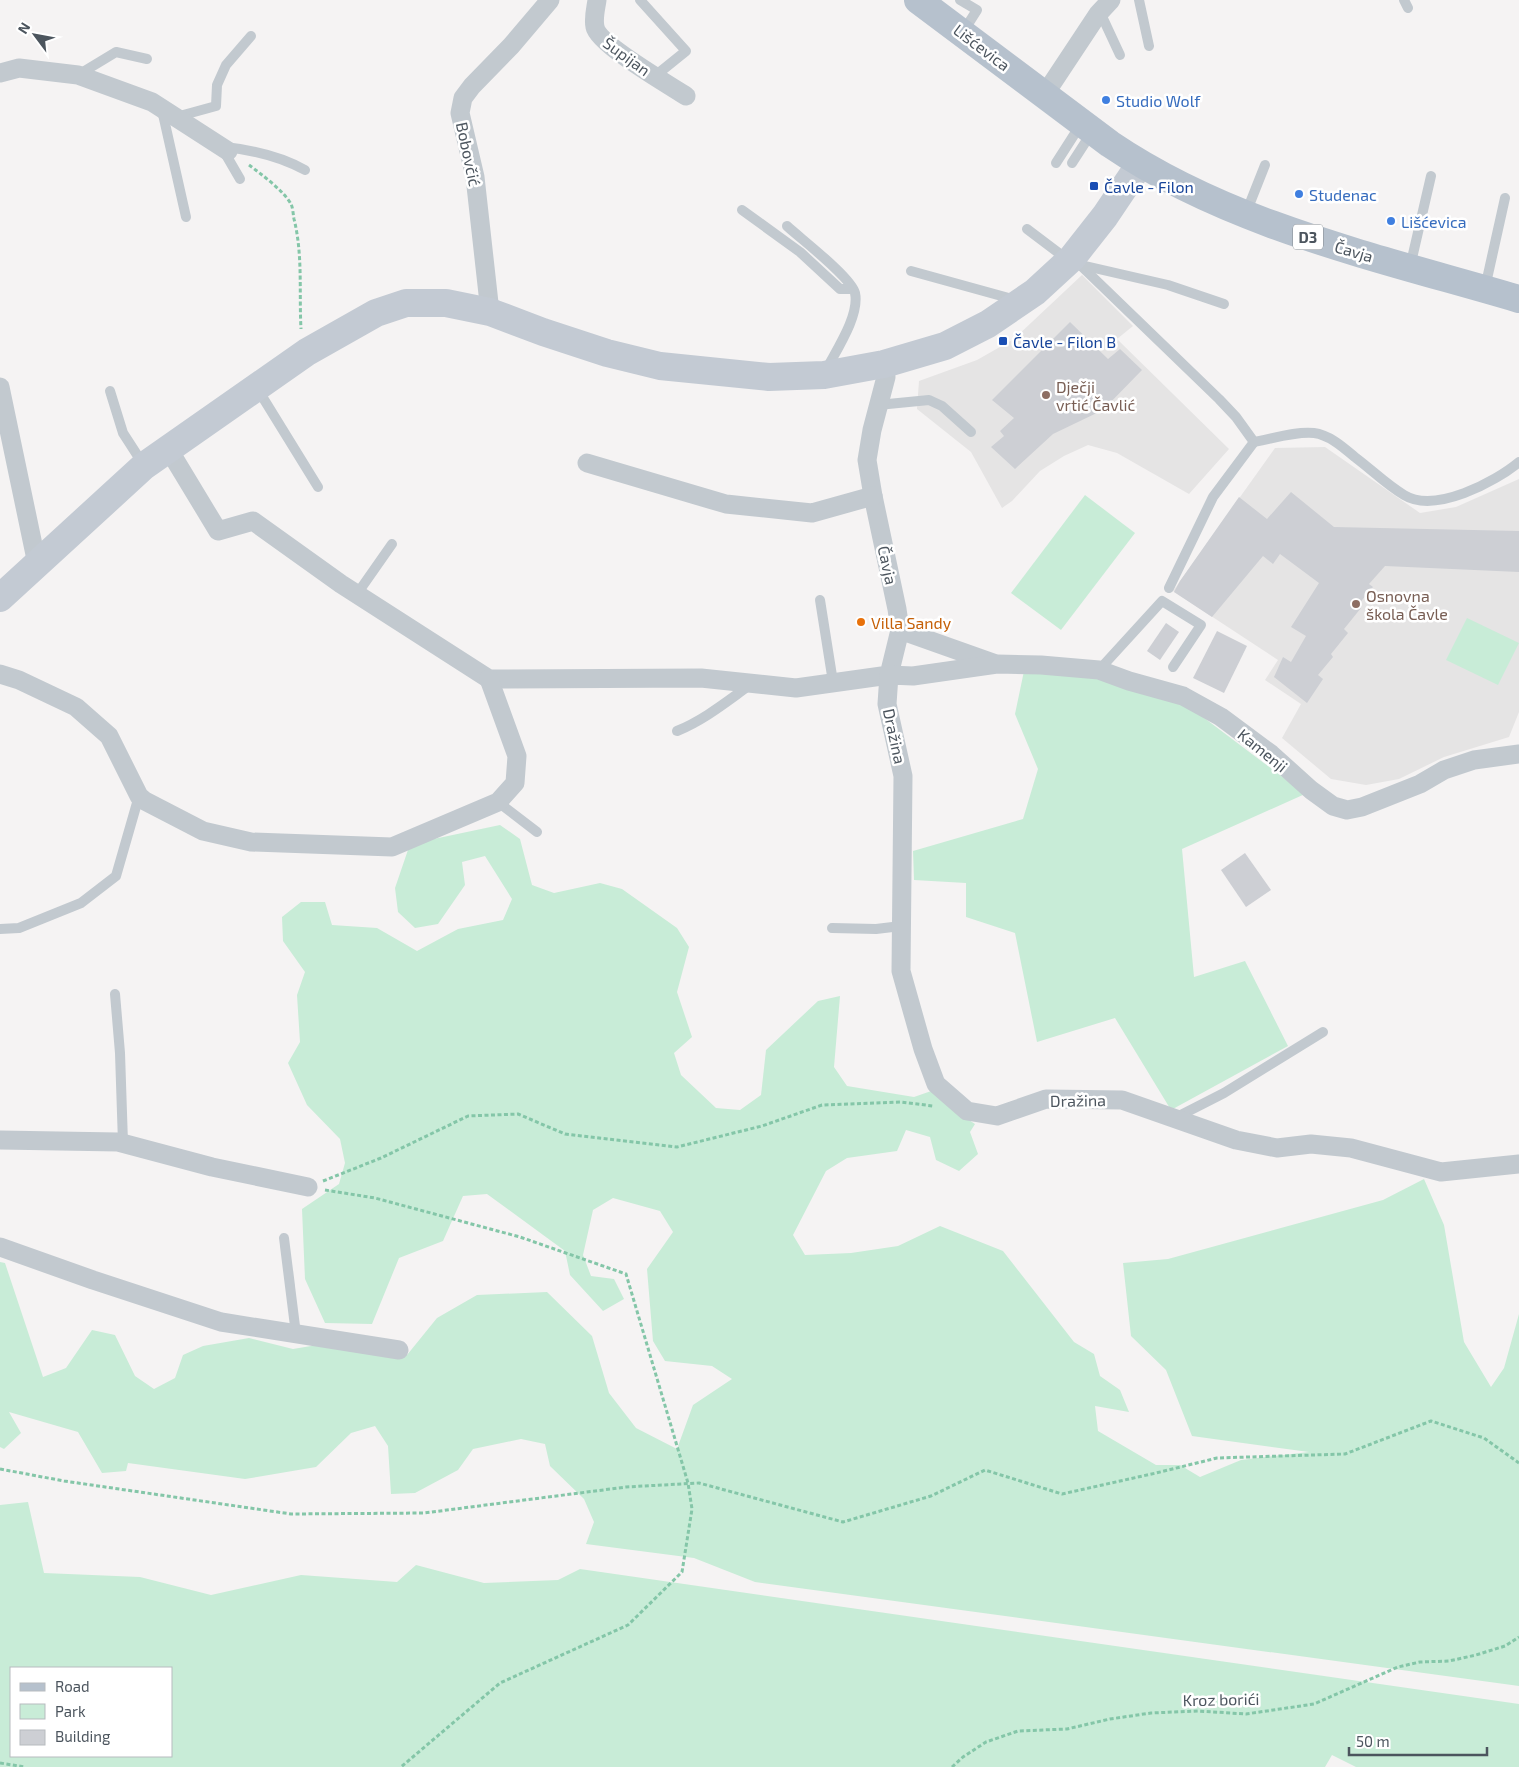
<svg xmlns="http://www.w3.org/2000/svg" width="1519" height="1767" viewBox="0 0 1519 1767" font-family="'Exo 2',sans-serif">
	<rect width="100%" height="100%" fill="#f5f3f3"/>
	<g fill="#e5e4e4">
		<polygon points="1082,275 1133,326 1117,339 1229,449 1189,494 1117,453 1088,445 1064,456 1040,471 1012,501 1002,508 971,452 917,409 919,381 977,360 1014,339"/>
		<polygon points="1325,447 1420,513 1456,507 1519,479 1519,712 1509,737 1444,757 1399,779 1366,785 1331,779 1282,738 1301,704 1265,680 1278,660 1173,591 1275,448"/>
	</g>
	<g fill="#c8ecd7" fill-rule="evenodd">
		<polygon points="1085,495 1135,533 1061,630 1011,593"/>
		<polygon points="1467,618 1519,643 1498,685 1446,660"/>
		<polygon points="1024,671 1101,678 1187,705 1305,794 1182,849 1194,977 1245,961 1288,1046 1171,1110 1115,1018 1037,1042 1015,933 966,917 966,883 914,880 913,851 1023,819 1038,769 1015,714"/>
		<polygon points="500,825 520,839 532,885 554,893 600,883 622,889 677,928 689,947 677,992 692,1037 674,1053 681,1075 716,1108 740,1110 761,1095 766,1050 818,1001 840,996 834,1067 847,1086 914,1097 937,1089 949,1107 975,1124 970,1132 978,1154 959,1171 936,1160 930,1137 906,1130 897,1151 847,1158 826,1171 793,1235 805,1255 851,1253 898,1246 940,1226 1003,1251 1074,1342 1094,1354 1100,1376 1120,1390 1129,1412 1095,1406 1098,1431 1156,1465 1180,1465 1200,1477 1241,1460 1309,1452 1192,1436 1166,1370 1131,1336 1123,1263 1168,1259 1383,1200 1424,1179 1444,1225 1464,1342 1491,1387 1504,1368 1519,1314 1519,1686 755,1582 694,1558 586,1544 594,1522 584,1499 550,1466 545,1444 521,1439 473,1449 458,1470 415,1493 391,1494 388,1446 375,1426 351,1433 316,1467 245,1479 128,1463 126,1471 102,1473 78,1432 9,1412 21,1433 4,1449 0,1447 0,1262 5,1263 43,1377 66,1368 92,1330 115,1335 135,1376 154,1389 175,1378 183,1355 203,1346 249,1338 293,1349 365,1337 407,1355 437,1318 477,1295 547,1292 592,1336 609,1393 636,1428 677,1449 693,1405 732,1379 712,1366 665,1361 653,1341 647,1269 673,1232 660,1211 613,1198 593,1210 583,1255 591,1276 614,1279 624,1299 603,1311 570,1275 565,1251 487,1194 463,1196 443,1241 399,1258 372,1324 325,1323 305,1279 302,1209 339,1184 345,1163 340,1139 307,1105 288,1063 300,1042 297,995 305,972 283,941 282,917 301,902 325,902 332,925 377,928 417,951 458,929 503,920 512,899 485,856 462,862 465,885 438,924 415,928 398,912 395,888 410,844"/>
		<path d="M28,1502L44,1573L140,1577L211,1595L301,1575L397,1582L416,1565L484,1583L558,1580L580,1569L1519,1704V1767H1356L1332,1755L1325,1767H0V1505ZM11,1668H171V1756H11Z"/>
	</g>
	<g fill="#cdcfd4">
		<polygon points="1070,322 1108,359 1120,349 1142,370 1103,410 1053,434 1015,469 991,447 1004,436 1000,431 1014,418 992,400"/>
		<polygon points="1291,492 1334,527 1519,531 1519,572 1385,566 1369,584 1373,587 1357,606 1361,608 1344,629 1348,633 1331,654 1333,657 1318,675 1323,679 1307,703 1274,677 1283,657 1291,662 1306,636 1291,627 1319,583 1280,554 1273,564 1263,556 1212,617 1174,592 1180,581 1239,497 1267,519"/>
		<polygon points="1166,623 1179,632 1160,660 1147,651"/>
		<polygon points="1217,631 1247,646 1224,693 1193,678"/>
		<polygon points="1245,853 1271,890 1246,907 1221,870"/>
	</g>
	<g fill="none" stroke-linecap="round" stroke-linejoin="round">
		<g stroke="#84c6a8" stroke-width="3" stroke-dasharray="4 2.5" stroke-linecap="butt">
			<path d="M249,165C261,174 284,191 291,204C293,208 293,214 294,219C303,255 299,293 301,329"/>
			<polyline points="323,1181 381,1158 468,1116 518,1114 565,1134 677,1147 762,1126 822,1105 901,1102 933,1106"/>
			<polyline points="325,1190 375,1198 520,1237 626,1274 688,1483 692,1509 682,1572 628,1625 500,1683 401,1767"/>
			<polyline points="0,1469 64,1481 291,1514 424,1513 626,1487 699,1483 843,1522 931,1496 985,1470 1062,1494 1156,1473 1217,1458 1345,1454 1431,1421 1484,1438 1519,1463"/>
			<polyline points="0,1763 25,1767"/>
			<polyline points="952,1767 963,1757 986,1742 1018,1731 1067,1729 1110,1719 1151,1713 1198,1711 1246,1714 1314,1704 1398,1667 1420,1662 1449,1661 1476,1655 1505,1646 1519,1637"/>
		</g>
		<g stroke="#c2c9cf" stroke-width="10">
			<polyline points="640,0 686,51 655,76"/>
			<polyline points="960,0 977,10 963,32"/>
			<polyline points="1139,0 1149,46"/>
			<polyline points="1404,0 1408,8"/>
			<polyline points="1100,12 1120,55"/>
			<polyline points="78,75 116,52 147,59"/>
			<polyline points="162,110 186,217"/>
			<polyline points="176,117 216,106 217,85 226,65 251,36"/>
			<path d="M225,147C253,150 280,156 305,170"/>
			<polyline points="222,148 240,179"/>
			<polyline points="1056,163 1081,124"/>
			<polyline points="1072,163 1092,132"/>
			<polyline points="742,210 800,252 840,289 852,289"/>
			<polyline points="1246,213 1265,165"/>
			<path d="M787,226C801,239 851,277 855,293C860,316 835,352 825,372"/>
			<polyline points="1027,229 1068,260"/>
			<polyline points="1074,259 1219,399 1236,417 1254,442 1213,497 1169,588"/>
			<polyline points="1081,265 1168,285 1224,304"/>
			<polyline points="1410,267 1431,176"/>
			<polyline points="911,271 1016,300"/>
			<polyline points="1485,288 1505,198"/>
			<polyline points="257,388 318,487"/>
			<polyline points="110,391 123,433 143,464"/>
			<polyline points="878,405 929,400 942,406 971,432"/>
			<path d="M1254,442C1272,439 1295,431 1314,433C1330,435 1344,448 1356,458C1372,470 1387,485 1404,495C1435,514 1495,482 1519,462"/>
			<polyline points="357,594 392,544"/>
			<polyline points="820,600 833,682"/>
			<polyline points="1099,670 1162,601 1201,625 1173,667"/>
			<path d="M677,731C704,720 726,702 750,685"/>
			<polyline points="498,802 537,832"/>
			<polyline points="832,928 876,929 901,926"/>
			<polyline points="0,929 19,928 81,903 116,876 139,796"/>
			<polyline points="115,994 120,1053 123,1143"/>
			<polyline points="1175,1118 1224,1093 1323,1032"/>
			<polyline points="284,1238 296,1334"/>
		</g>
		<g stroke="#c2c9cf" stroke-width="19">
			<path d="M597,0C596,8 593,18 595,27C598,44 669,85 686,96"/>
			<polyline points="0,73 19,68 78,75 152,102 228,151"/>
			<polyline points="1045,94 1098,14 1111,0"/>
			<polyline points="490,312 475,177 460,113 463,98 472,86 511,46 550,0"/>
			<polyline points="0,387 37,564"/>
			<polyline points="169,450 218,531 253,521 341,584 489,679 701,678 796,688 889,675 900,630 897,609 873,496 867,460 872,430 886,377 884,364"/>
			<polyline points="587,463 726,504 812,513 873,496"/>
			<polyline points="900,630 993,663"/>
			<polyline points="0,674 19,680 76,707 109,736 139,796 145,801 203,831 251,842 392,847 498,802 515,783 517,756 489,679"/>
			<polyline points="1519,754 1474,760 1444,770 1420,784 1362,807 1347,810 1333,806 1311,790 1271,754 1221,717 1183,696 1129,681 1099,670 1041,665 997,664 913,676 889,675 887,704 903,776 901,971 923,1049 936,1084 967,1111 997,1116 1046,1099 1122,1100 1236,1140 1277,1148 1311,1144 1351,1148 1441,1172 1519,1164"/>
			<polyline points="0,1140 118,1142 212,1167 308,1187"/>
			<polyline points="0,1247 93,1280 221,1322 399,1350"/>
		</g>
		<polyline stroke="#c3cad3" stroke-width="28" points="0,598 144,466 307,352 376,313 406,303 446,303 490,312 543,332 607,353 660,366 769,377 824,375 884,364 945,346 988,324 1035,292 1072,258 1105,216 1140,164"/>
		<path stroke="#b6c1cd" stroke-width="28" d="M918,0L1110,144C1231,226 1380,258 1519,299"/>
	</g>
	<g fill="#3f7fe0" stroke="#fff" stroke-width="2">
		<circle cx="1106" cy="100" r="5"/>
		<circle cx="1299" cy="194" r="5"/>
		<circle cx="1391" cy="221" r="5"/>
	</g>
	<g fill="#1a4fb4" stroke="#fff" stroke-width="2">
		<rect x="1089" y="181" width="10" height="10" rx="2.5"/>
		<rect x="998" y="336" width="10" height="10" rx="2.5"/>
	</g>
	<g fill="#8d6e63" stroke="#fff" stroke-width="2">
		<circle cx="1046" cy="395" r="5"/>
		<circle cx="1356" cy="604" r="5"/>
	</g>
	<circle fill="#e8710a" stroke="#fff" stroke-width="2" cx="861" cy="622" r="5"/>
	<g text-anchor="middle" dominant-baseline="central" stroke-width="5" stroke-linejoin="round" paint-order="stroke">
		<rect fill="#fff" stroke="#82888e" stroke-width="1" x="1293" y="224.5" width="30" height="25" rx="4"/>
		<g font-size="15" font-weight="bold" fill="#4c555e">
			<text x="1308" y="237">D3</text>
		</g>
		<g font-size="16" fill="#4c555e" stroke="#fff">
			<text transform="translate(982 47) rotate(37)">Lišćevica</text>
			<text transform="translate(627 56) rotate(36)">Šupijan</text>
			<text transform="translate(469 154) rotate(78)">Bobovčić</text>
			<text transform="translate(1354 251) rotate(16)">Čavja</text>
			<text transform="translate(888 565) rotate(78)">Čavja</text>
			<text transform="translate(895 736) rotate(78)">Dražina</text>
			<text transform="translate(1263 750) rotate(39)">Kamenji</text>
			<text transform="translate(1078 1100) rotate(-1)">Dražina</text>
			<text transform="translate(1221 1699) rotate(-1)">Kroz borići</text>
		</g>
		<g font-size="16" fill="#366cbe" stroke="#fff" text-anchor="start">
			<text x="1116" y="100">Studio Wolf</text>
			<text x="1309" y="194">Studenac</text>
			<text x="1401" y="221">Lišćevica</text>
		</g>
		<g font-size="16" fill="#164399" stroke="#fff" text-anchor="start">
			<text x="1104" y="186">Čavle - Filon</text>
			<text x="1013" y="341">Čavle - Filon B</text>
		</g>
		<g font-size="16" fill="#785e54" stroke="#fff" text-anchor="start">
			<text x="1056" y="386">Dječji<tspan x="1056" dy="18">vrtić Čavlić</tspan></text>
			<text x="1366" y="595">Osnovna<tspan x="1366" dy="18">škola Čavle</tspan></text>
		</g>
		<g font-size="16" fill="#c56008" stroke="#fff" text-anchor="start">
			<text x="871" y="622">Villa Sandy</text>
		</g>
	</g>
	<rect x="10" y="1667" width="162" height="90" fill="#ffffff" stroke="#b7bbbf"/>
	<rect x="20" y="1683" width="25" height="8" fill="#b6c1cd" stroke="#b7bbbf"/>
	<text x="55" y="1692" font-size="15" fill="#4c555e">Road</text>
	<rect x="20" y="1704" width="25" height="15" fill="#c8ecd7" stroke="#b7bbbf"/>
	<text x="55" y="1717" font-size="15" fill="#4c555e">Park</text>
	<rect x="20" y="1730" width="25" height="15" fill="#cdcfd4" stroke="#b7bbbf"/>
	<text x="55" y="1742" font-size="15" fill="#4c555e">Building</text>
	<g transform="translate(35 35) rotate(302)" stroke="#ffffff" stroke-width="4" paint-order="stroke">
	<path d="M0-4L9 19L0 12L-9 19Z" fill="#4c555e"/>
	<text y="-8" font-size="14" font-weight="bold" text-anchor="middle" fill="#4c555e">N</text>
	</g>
	<path d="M1349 1747v8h138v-8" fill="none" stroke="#4c555e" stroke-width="2.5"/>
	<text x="1356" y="1747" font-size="15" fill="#4c555e" stroke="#ffffff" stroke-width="4" paint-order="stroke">50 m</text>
</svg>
